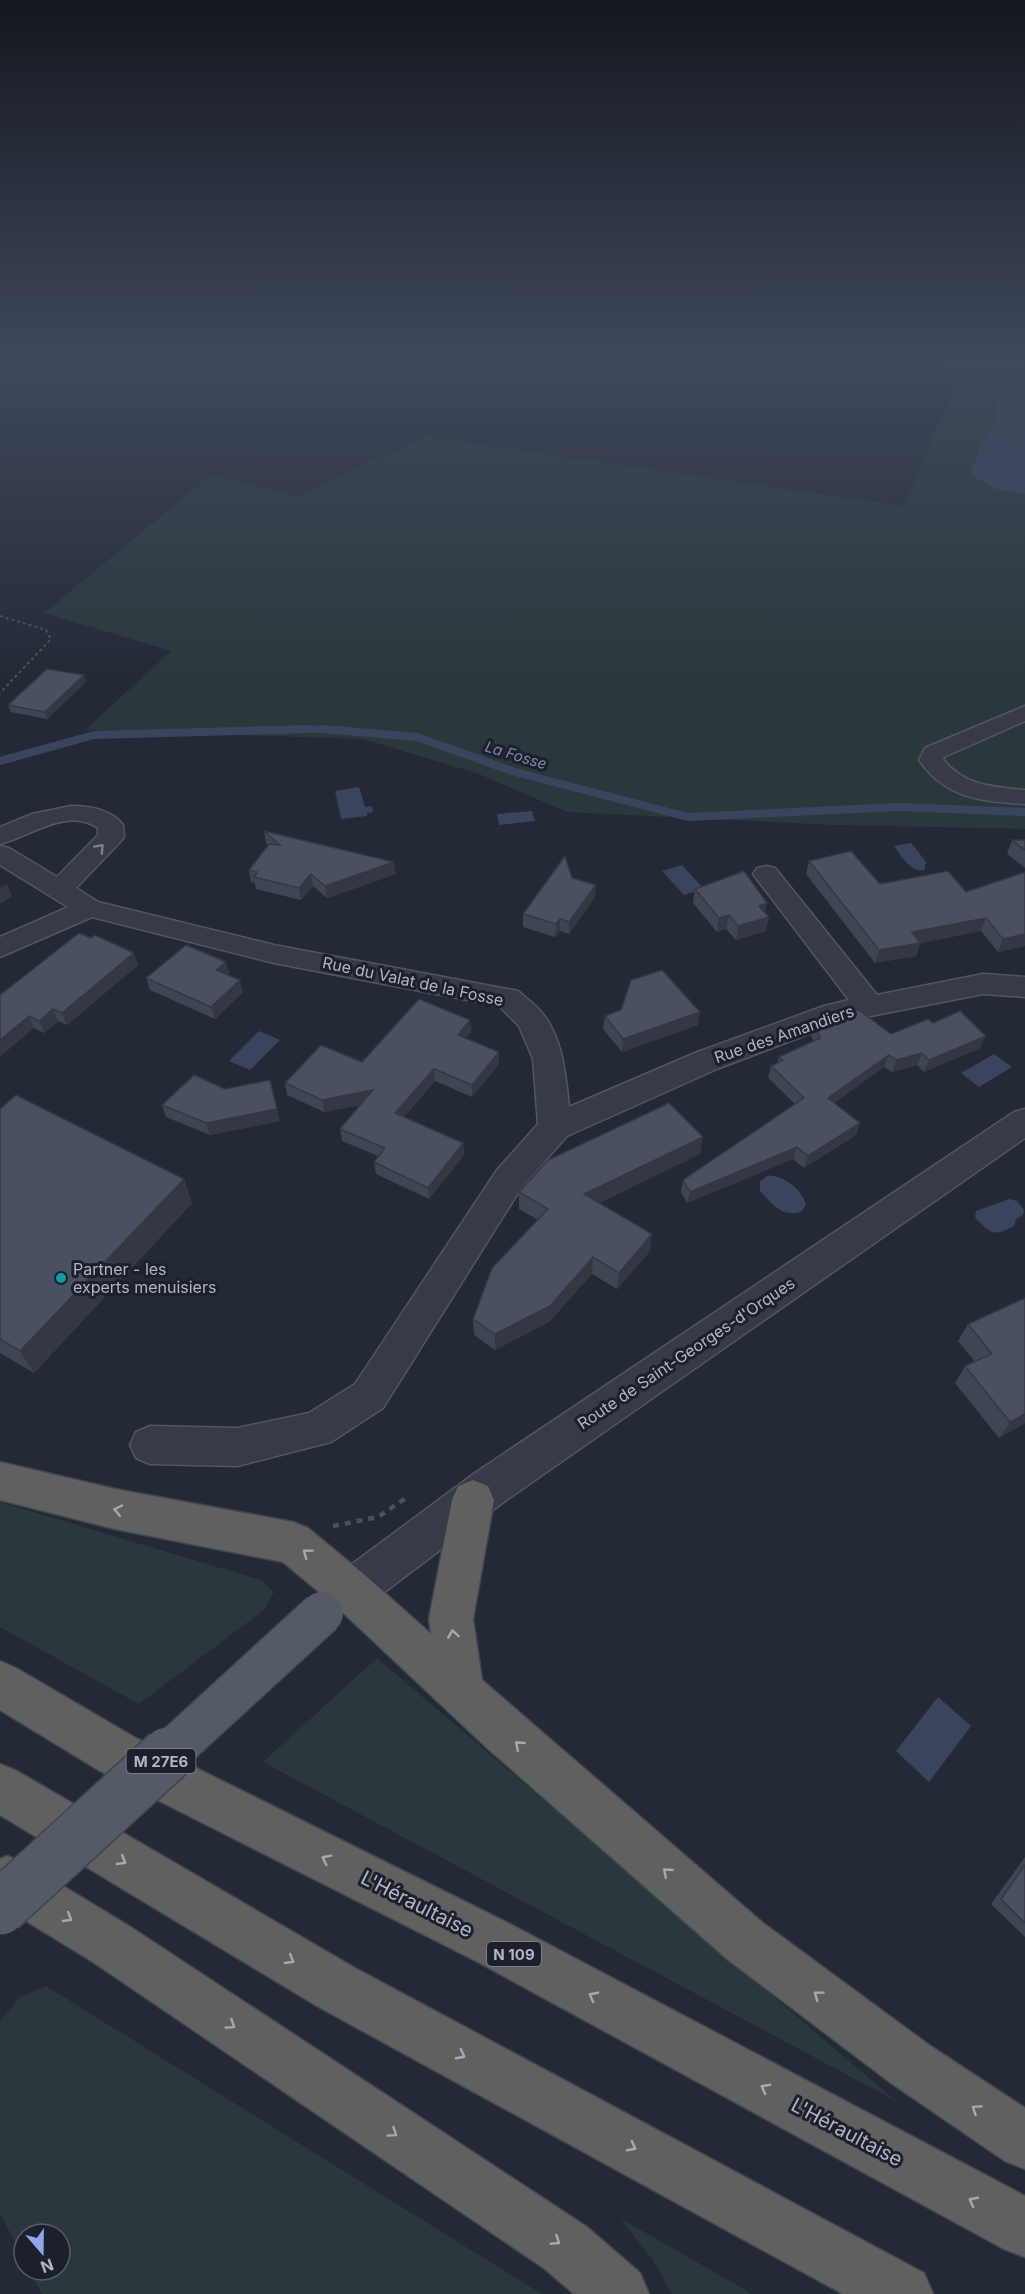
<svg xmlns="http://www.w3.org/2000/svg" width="1025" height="2294" viewBox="0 0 1025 2294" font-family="Inter,sans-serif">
	<rect width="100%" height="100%" fill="#242936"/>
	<g fill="#2a383b">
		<polygon points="904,358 1025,358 1025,829 833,825 567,812 479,774 363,739 85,730 171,651 44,613 211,475 297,496 426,437 904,506 961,373 937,362"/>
		<polygon points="0,1502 261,1580 274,1592 264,1610 139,1704 0,1627"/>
		<polygon points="377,1658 896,2101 263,1762"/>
		<polygon points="46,1986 542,2294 42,2294 29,2270 60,2270 60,2234 24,2234 24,2260 0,2213 0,2021 20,1997"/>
		<polygon points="620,2218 752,2294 672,2294 653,2260"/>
	</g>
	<g fill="#3b445d">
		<polygon points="1016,385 1025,385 1025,494 999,490 970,475 980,448 997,420 995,397"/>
		<polygon points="359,787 365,807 372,806 373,812 367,813 367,816 341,819 335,791"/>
		<polygon points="532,811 535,821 499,825 497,814"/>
		<path d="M911,843L927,863L925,864V870C911,873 902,857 894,846Z"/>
		<polygon points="682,865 704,889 684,895 662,871"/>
		<polygon points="259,1031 280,1040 250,1070 229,1061"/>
		<polygon points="994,1054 1012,1067 979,1087 961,1073"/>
		<path d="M767,1176C782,1174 802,1189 806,1205L801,1212C781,1218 772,1203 760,1191V1181Z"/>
		<path d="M1009,1199L1017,1201L1024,1210L1023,1215L1016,1219L1014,1226C994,1237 990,1234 975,1217L976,1211Z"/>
		<polygon points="938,1697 971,1726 929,1782 896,1751"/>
	</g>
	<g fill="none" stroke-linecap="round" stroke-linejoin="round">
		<polyline stroke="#3b445d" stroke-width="7" points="252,731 320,729 342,731"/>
		<g stroke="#3b445d" stroke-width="8">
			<polyline points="324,729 417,737 515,772 688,817 899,807 1025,812"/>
			<polyline points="0,761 94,735 308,729"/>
		</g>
		<defs>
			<g id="minor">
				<path d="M1025,706V721L944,757L943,759C964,786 993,787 1025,790V804C981,801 946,799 919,760L925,748Z"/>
				<path d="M71,806C89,806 111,809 123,825L124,837L120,842L76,888L98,902L274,945L518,991C526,998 536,1005 542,1013C563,1038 566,1077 569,1107L695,1053L824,1006L849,1000L753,874L757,868L766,866L775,868L877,995L983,974L1025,977V997L983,994L840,1022L717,1069L567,1136L521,1188L383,1408L331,1442L237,1466L150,1464L136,1458L130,1445L136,1432L150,1426L237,1428L309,1413L355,1384L497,1170L538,1124L533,1059L519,1026L499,1006L274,963L92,917L0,957V937L68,907L0,865V846L9,848L57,877L98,835V828C67,807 31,836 0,844V827L32,814Z"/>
			</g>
			<polygon id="tertiary" points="1025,1109 1025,1138 505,1501 366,1606 351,1613 336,1606 329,1591 336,1576 475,1473 1014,1112"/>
			<g id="trunk">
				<polygon points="0,1462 115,1489 293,1522 308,1528 366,1576 431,1634 429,1619 452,1500 458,1486 473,1480 488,1486 494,1500 473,1619 482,1680 763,1923 929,2045 1025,2108 1025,2169 1005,2161 891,2083 727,1959 486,1747 336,1606 283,1562 115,1529 0,1500"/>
				<polygon points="0,1661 16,1668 134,1737 512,1925 1025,2196 1025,2257 1004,2249 476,1961 100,1771 0,1710"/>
				<polygon points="0,1764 17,1771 355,1968 924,2273 933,2294 843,2294 317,2006 0,1815"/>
				<polygon points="7,1856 25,1863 129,1926 587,2227 640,2273 649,2294 574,2294 545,2269 93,1962 0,1905 0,1859"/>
			</g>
		</defs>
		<use href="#minor" stroke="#525662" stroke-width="3"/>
		<use href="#tertiary" stroke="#525662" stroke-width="3"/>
		<use href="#trunk" stroke="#424652" stroke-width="3"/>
		<polyline stroke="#475459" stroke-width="1.5" stroke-dasharray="2 2" stroke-linecap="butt" points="968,364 1025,369"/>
		<polyline stroke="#475459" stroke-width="2" stroke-dasharray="3 3" stroke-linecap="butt" points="0,616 46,630 51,639 0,693"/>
		<polyline stroke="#475459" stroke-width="4.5" stroke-dasharray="6 6" stroke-linecap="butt" points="333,1526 378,1517 406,1498"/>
		<use href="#minor" fill="#373b47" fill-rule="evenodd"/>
		<use href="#tertiary" fill="#373b47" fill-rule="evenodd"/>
		<use href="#trunk" fill="#60605e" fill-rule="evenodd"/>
		<defs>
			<polyline id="primary-bridge-far1" points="167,1755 322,1613"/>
			<polyline id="primary-bridge" points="0,1908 168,1754"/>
		</defs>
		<use href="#primary-bridge-far1" stroke="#404450" stroke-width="45" stroke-linecap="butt"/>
		<use href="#primary-bridge" stroke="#404450" stroke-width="56" stroke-linecap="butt"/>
		<use href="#primary-bridge-far1" stroke="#555a67" stroke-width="42"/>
		<use href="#primary-bridge" stroke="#555a67" stroke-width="53"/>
	</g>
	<g fill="#404553">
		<polygon points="86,682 47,719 11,712 8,705"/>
		<polygon points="264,831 396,874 327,898 313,886 301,900 256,889 255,883 251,882 249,870 268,845 266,843"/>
		<polygon points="1012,840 1025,840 1025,868 1007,854"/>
		<polygon points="809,861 880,884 966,892 1025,946 998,952 981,931 920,943 916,956 875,963 806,874"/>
		<polygon points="572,878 595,897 569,934 560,931 555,937 523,927 523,914"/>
		<polygon points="695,889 765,912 766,931 736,940 726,929 717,932 693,903"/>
		<polygon points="91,938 138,965 67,1025 58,1021 44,1033 34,1028 0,995"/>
		<polygon points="226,962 229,974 228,975 243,992 215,1019 150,990 146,978"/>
		<polygon points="605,1016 698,1025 622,1052 603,1029"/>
		<polygon points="470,1020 471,1032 466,1038 499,1064 472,1097 435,1081 404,1117 463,1143 464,1155 429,1199 376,1174 374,1162 378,1156 342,1141 340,1129 360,1105 324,1112 287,1095 285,1083 362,1062"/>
		<polygon points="814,1023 891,1034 933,1023 980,1048 924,1072 917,1065 892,1072 884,1067 834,1103 860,1123 856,1135 804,1168 793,1159 687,1203 681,1192 683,1180 795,1104 768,1078 771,1066 777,1063 779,1057 813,1041 811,1035"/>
		<polygon points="162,1105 280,1121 210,1135 166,1117"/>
		<polygon points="0,1109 192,1203 34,1373 0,1353"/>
		<polygon points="700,1154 599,1203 650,1251 617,1289 592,1274 549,1322 495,1350 474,1335 473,1319 538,1220 519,1209 519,1192"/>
		<polygon points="1025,1298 1025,1423 999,1438 955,1383 965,1366 975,1362 958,1341 968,1324"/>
		<polygon points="1025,1857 1025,1937 991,1904"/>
	</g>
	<g fill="#343843">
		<polygon points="84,675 86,682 47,719 45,712"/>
		<polygon points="394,862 396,874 327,898 325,886"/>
		<polygon points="311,874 313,886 301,900 299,888"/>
		<polygon points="7,884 12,896 0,904 0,888"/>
		<polygon points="596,885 595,897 569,934 569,922"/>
		<polygon points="767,903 764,917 759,906"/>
		<polygon points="729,915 726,929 717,932 719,918"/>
		<polygon points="769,917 766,931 736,940 738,926"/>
		<polygon points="986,918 981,931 911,945 920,943 916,956 875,963 879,950 912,932"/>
		<polygon points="560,919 560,931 555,937 556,924"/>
		<polygon points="1025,934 1025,946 998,952 1003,939"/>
		<polygon points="134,953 138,965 67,1025 62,1013"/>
		<polygon points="226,962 229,974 219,982 216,970"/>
		<polygon points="240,980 243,992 215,1019 211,1007"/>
		<polygon points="53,1009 58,1021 44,1033 39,1021"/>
		<polygon points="700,1012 698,1025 622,1052 623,1039"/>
		<polygon points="29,1016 34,1028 0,1057 0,1040"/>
		<polygon points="470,1020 471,1032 458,1047 458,1035"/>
		<polygon points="986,1036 980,1048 924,1072 929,1060"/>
		<polygon points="499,1052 499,1064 472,1097 472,1085"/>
		<polygon points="922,1053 917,1065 892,1072 896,1060"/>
		<polygon points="889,1055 884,1067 824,1110 828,1098"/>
		<polygon points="434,1069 435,1081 397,1125 395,1113"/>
		<polygon points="373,1090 375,1102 324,1112 322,1100"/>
		<polygon points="277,1109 280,1121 210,1135 206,1123"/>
		<polygon points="860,1123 856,1135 804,1168 808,1156"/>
		<polygon points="703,1137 700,1154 583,1210 584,1194"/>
		<polygon points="463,1143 464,1155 429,1199 428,1188"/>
		<polygon points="797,1147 793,1159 687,1203 690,1192"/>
		<polygon points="184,1179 192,1203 34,1373 20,1351"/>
		<polygon points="652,1234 650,1251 617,1289 619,1273"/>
		<polygon points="593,1257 592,1274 549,1322 495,1350 495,1334"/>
		<polygon points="1025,1414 1025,1423 999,1438 1010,1422"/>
	</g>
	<g fill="#4a5060" stroke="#343843" stroke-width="1.5">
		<polygon points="47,669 84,675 45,712 8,705"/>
		<polygon points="264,831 394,862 325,886 311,874 299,888 254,877 257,872 249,870 269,844 280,845"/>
		<polygon points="1012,840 1025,840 1025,850"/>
		<polygon points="851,851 880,884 948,871 966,892 1025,872 1025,934 1003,939 986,918 912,932 920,943 879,950 809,861"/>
		<polygon points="565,856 572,878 596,885 569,922 560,919 556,924 523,914"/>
		<polygon points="744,871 767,903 759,906 769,917 738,926 729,915 719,918 695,889"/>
		<polygon points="79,933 91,938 95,935 134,953 62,1013 53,1009 39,1021 29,1016 0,1040 0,995"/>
		<polygon points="186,945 226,962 216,970 240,980 211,1007 146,978"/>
		<polygon points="662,970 700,1012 623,1039 605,1016 621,1010 631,980"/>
		<polygon points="419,999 470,1020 458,1035 499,1052 472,1085 434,1069 395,1113 463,1143 428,1188 374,1162 385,1148 340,1129 373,1090 322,1100 285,1083 321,1045 362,1062"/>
		<polygon points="859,1010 891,1034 928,1019 933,1023 960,1011 986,1036 929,1060 922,1053 896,1060 889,1055 828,1098 860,1123 808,1156 797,1147 690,1192 683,1180 804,1098 771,1066 783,1060 779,1057 820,1038 814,1023"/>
		<polygon points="194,1075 225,1089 270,1080 277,1109 206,1123 162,1105"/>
		<polygon points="16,1095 184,1179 20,1351 0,1339 0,1109"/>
		<polygon points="669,1103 703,1137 584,1194 652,1234 619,1273 593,1257 550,1306 495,1334 473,1319 492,1268 548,1209 519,1192 548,1160"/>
		<polygon points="1025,1298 1025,1414 1010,1422 965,1366 992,1354 968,1324"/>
		<polygon points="1025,1865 1025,1923 1001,1899"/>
	</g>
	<defs><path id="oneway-chevron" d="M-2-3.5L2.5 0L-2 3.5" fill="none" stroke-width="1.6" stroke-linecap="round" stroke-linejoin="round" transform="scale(1.5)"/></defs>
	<use stroke="#7b7f8b" href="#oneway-chevron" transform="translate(100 848) rotate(-47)"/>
	<g stroke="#a6a9b4">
		<use href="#oneway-chevron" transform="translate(118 1510) rotate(-168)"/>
		<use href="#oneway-chevron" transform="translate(307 1553) rotate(-143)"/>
		<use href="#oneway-chevron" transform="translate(453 1634) rotate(-98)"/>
		<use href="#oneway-chevron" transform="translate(519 1745) rotate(-139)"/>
		<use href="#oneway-chevron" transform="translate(326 1859) rotate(-153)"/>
		<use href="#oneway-chevron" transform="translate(122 1861) rotate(31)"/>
		<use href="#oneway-chevron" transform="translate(667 1872) rotate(-139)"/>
		<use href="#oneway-chevron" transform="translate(68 1918) rotate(31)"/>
		<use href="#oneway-chevron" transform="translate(290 1960) rotate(31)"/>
		<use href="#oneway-chevron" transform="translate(818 1995) rotate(-143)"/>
		<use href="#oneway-chevron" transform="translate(593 1996) rotate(-152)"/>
		<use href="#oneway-chevron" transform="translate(231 2025) rotate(34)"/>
		<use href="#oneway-chevron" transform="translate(461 2055) rotate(28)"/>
		<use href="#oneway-chevron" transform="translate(765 2088) rotate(-152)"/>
		<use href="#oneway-chevron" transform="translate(976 2109) rotate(-146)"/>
		<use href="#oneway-chevron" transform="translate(393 2133) rotate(34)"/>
		<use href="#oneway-chevron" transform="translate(632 2147) rotate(28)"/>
		<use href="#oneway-chevron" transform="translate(973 2201) rotate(-152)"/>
		<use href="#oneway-chevron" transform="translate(556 2241) rotate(33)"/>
	</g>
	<linearGradient id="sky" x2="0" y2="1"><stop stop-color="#14171e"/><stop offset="0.53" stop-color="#3f495d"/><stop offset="1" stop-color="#3f495d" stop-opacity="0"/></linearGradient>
	<rect width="1025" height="679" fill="url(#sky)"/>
	<circle fill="#0f9aa8" stroke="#1c202c" stroke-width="2" cx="61" cy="1278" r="6"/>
	<g text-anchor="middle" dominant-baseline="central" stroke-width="6" stroke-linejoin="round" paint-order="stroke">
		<g font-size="15" font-style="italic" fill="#7d89a8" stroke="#1c202c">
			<text transform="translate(516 755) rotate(17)">La Fosse</text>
		</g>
		<g fill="#1c202c" stroke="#858996" stroke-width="1.5">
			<rect x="126.5" y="1749" width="69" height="24" rx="4.5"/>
			<rect x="487" y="1942" width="54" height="24" rx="4.5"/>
		</g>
		<g font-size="15" font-weight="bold" fill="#b2b6c3">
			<text x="161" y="1761">M 27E6</text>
			<text x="514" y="1954">N 109</text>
		</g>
		<g font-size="16" fill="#b2b6c3" stroke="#1c202c">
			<text transform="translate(413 981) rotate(12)">Rue du Valat de la Fosse</text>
			<text transform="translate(784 1034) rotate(-19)">Rue des Amandiers</text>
			<text transform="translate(686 1353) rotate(-34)">Route de Saint-Georges-d'Orques</text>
		</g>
		<g font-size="16" fill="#b2b6c3" stroke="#1c202c" text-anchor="start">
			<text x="73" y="1269">Partner - les<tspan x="73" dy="18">experts menuisiers</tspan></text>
		</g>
		<g font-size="20" fill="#b2b6c3" stroke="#1c202c">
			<text transform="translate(417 1904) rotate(27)">L'Héraultaise</text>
			<text transform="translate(847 2132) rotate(28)">L'Héraultaise</text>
		</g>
	</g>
	<g transform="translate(42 2252) rotate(160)"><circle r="28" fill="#1c202c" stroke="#585c68" stroke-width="1.5"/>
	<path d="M0-4.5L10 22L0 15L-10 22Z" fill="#90a5ea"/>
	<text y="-9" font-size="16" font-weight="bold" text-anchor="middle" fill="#b2b6c3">N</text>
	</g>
</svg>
